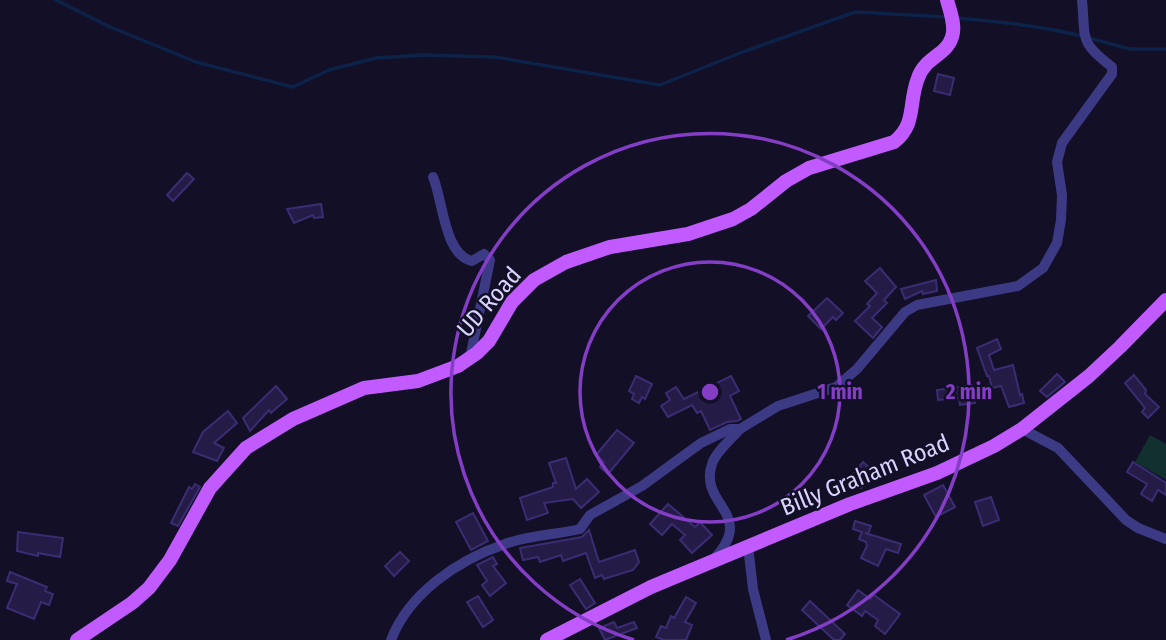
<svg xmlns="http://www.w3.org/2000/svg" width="1166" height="640" viewBox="0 0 1166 640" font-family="'Fira Sans Condensed',sans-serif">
	<rect width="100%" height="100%" fill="#130f26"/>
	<polygon fill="#12302f" points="1150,435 1166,444 1166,480 1135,462"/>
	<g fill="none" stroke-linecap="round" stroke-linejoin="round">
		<g stroke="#0c2248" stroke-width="3.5">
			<polyline points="56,0 108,26 196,62 293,87 329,70 376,58 423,55 495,57 660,85 740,53 855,12 947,17"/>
			<path d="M954,18C997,21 1040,26 1082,36"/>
			<polyline points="1089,38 1130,49 1166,49"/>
		</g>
	</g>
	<g fill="#241b47" stroke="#3b2d73" stroke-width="2">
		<polygon points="938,74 954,78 950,95 934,91"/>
		<polygon points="187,173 194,179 173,201 167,195"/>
		<polygon points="321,204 323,217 314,218 313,215 294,223 287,209"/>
		<polygon points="880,268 896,287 884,300 887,303 872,318 882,327 873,338 855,321 870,306 867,304 877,293 865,281"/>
		<polygon points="936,280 937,291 923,294 922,291 905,299 901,289"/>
		<polygon points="827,298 843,313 836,320 833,317 821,329 808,316"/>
		<polygon points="997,339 1001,349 989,355 994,370 1013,365 1020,395 1022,394 1024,403 1009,407 1001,386 992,388 989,376 987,376 977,348"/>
		<polygon points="1057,374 1065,382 1047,397 1040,391"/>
		<polygon points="1134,375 1146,390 1145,394 1159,407 1148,418 1142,412 1145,408 1125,383"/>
		<polygon points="636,376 652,384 645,399 642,397 639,403 632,399 634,394 629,391"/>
		<polygon points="731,376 739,391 730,396 741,419 737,421 727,422 710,430 701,411 697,413 692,405 668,417 661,406 670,400 666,393 676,387 684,399"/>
		<polygon points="972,385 975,403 960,405 959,398 938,400 937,390"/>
		<polygon points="276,386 287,399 271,413 269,410 250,431 243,418"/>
		<polygon points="228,411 237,423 214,443 224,448 217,461 193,452 203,432"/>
		<polygon points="617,430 634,443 608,474 600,467 604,462 596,455"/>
		<polygon points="566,458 576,489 587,479 599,492 581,508 573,499 544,503 548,513 527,520 520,498 553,487 553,483 556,483 549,463"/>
		<polygon points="863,462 874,472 861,488 849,479"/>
		<polygon points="1133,462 1166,483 1166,495 1158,490 1152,501 1141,494 1147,484 1127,472"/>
		<polygon points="195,484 200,487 178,526 171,523 189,487 192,489"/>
		<polygon points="943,485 955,507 936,517 924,495"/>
		<polygon points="991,497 999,520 983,526 975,502"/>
		<polygon points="668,504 695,527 700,522 712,535 692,553 680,540 685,535 672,524 662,535 650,524"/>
		<polygon points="473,513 488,541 471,550 456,522"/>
		<polygon points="855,521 871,526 868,534 865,533 901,544 898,553 886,549 878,566 861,558 867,546 866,542 859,539 862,532 853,529"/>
		<polygon points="589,530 599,562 635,550 639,562 633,570 604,579 602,575 595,578 586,553 563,561 561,555 540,562 538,557 523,560 520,548 582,537"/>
		<polygon points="18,532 63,538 60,557 38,553 38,556 17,551"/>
		<polygon points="400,552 409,561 394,576 385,566"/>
		<polygon points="493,557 497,564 493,566 506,583 490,596 482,585 487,581 477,565"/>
		<polygon points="10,572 47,587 45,591 53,594 49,605 41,602 34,619 7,608 17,584 7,581"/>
		<polygon points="580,579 595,603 586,609 570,585"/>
		<polygon points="858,590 870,599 874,595 900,614 885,634 875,626 878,620 865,611 862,616 847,605"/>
		<polygon points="478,596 493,620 483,627 467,602"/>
		<polygon points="686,597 696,603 685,622 692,625 686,640 664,640 656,637 661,626 666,628 671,616 674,618"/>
		<polygon points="810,601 845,634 840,640 834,640 802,610"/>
		<polygon points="614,622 617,628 634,622 637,628 605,640 599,628"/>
	</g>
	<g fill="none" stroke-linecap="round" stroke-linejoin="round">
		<g stroke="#3d3a85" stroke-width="10">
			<path d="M433,177C443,200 444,255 472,261L484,254L490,260L470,358"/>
			<polyline points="1022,429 1058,448 1126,520 1138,528 1166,539"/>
			<polyline points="748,546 753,589 766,640"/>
			<path d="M713,560C758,513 698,506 712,464C716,451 732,439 740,429"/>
			<path d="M391,640C409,593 458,560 505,544C529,535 555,535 580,529L590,515L642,486L701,443L730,429H740L778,406L836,387L857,369L905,312L917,305L1018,286L1043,268L1057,243L1061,220L1062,195L1057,162L1062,143L1112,74V67C1078,41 1086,39 1082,0"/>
		</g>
		<g stroke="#c25bff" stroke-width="14">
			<path d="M77,640L132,603L149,588L170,560L210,488L246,448L293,419L364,388L418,381L458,366L477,353L489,341L512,302L534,280L566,262L610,247L688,234L733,219L751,209L786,181L809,168L894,142C917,124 908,103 918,78C925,57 946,56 952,37C956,26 950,11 947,0"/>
			<polyline points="547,640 651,587 850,504 937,473 994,446 1022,429 1089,376 1120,347 1166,300"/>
		</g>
	</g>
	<g fill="none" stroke="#843dc5" stroke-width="3.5">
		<circle cx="710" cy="392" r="130"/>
		<path d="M634 640A259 259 0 1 1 786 640"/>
	</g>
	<g text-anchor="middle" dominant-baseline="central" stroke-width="5" stroke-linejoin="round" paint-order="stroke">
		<g font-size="24" fill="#d9d4ff" stroke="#130f26">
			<text transform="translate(489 302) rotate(-49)">UD Road</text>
			<text transform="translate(865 475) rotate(-22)">Billy Graham Road</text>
		</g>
	</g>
	<circle cx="710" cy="392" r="10" fill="#843dc5" stroke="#130f26" stroke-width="3.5"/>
	<g font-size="21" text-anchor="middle" font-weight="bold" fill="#843dc5" stroke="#130f26" stroke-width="5" stroke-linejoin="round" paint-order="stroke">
		<text x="840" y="399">1 min</text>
		<text x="969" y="399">2 min</text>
	</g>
</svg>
